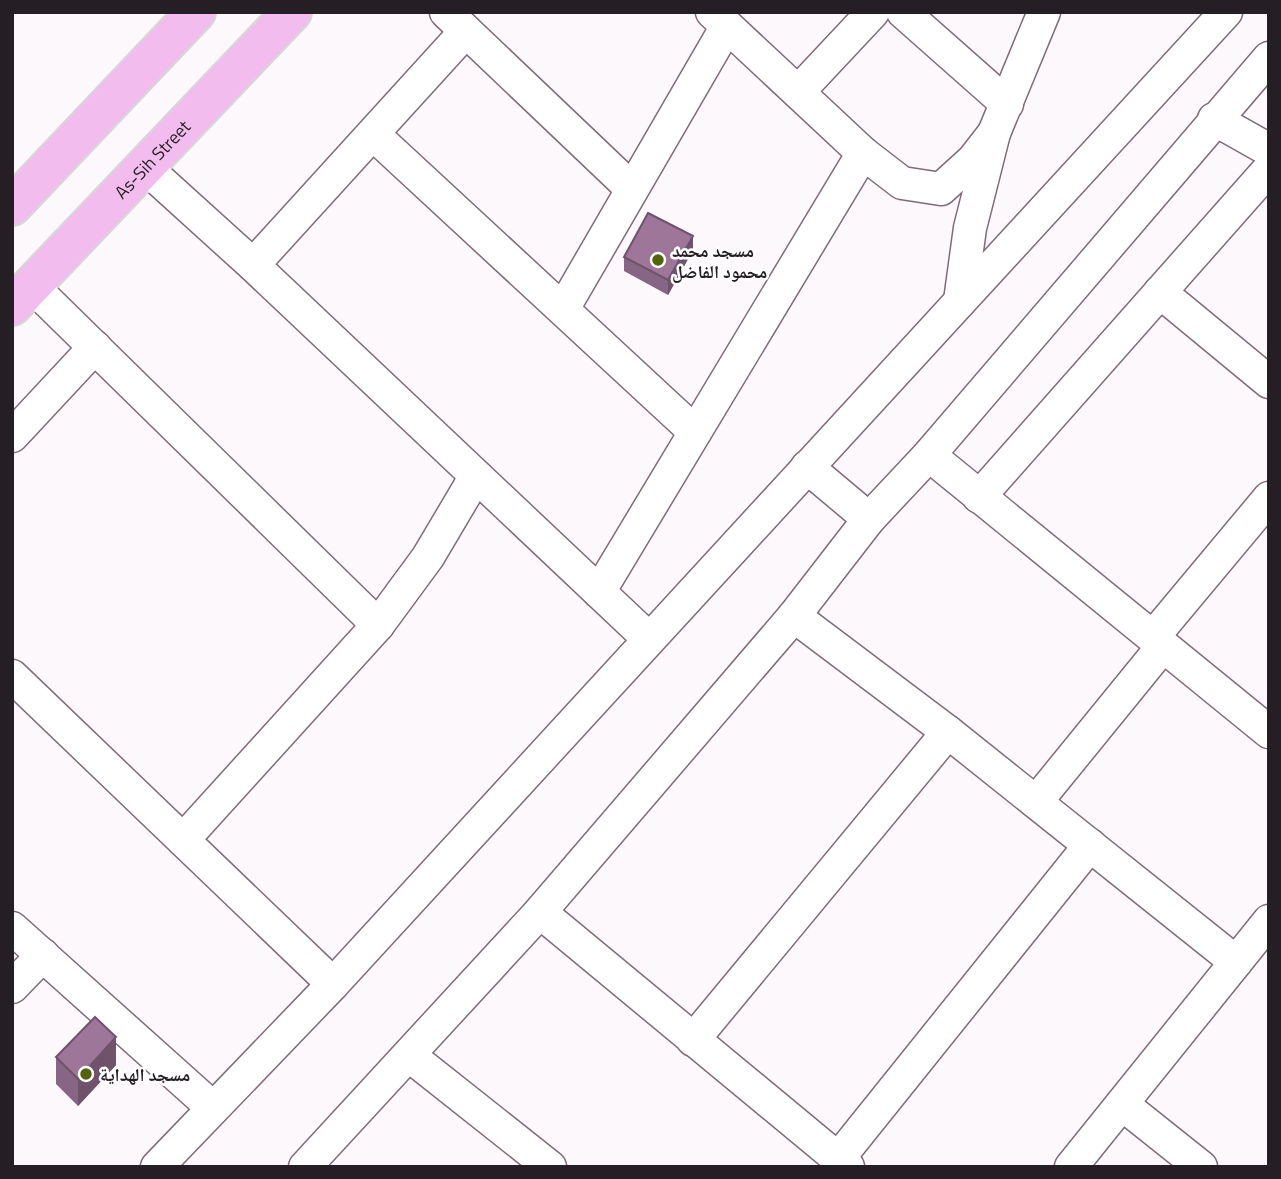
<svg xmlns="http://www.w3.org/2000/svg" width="1281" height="1179" viewBox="0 0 1281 1179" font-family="'Titillium Web','Noto Naskh Arabic',sans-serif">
	<rect width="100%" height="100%" fill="#fdf8fc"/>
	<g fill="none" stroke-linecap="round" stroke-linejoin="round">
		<defs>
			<g id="minor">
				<polyline points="446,12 632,189"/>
				<polyline points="712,12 863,153 902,183 941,189 973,160 994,133"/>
				<polyline points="903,12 1007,104"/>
				<polyline points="798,92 873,12"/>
				<polyline points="1214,119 1269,150"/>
				<polyline points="373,134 695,432"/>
				<polyline points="146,168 253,265 649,639"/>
				<polyline points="253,265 466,31"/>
				<polyline points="31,285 378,625"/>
				<polyline points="1160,292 1269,382"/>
				<polyline points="960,301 970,228 994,133 1044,12"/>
				<polyline points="563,309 727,26"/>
				<polyline points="12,436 95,347"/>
				<polyline points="929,455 1269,732"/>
				<polyline points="807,467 869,519"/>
				<polyline points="979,497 1269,169"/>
				<polyline points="599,592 863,153"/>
				<polyline points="794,616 948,732 1236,962"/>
				<polyline points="1153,637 1269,498"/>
				<polyline points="12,676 333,984"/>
				<polyline points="1036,802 1163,646"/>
				<polyline points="183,840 378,625 428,557 476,476"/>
				<polyline points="540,912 848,1167"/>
				<polyline points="12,928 213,1108"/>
				<polyline points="12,987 43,955"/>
				<polyline points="693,1040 948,732"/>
				<polyline points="410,1056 550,1167"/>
				<polyline points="1122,1104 1201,1167"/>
				<polyline points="838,1159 1090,845"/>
				<polyline points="157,1167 333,984 1226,12"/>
				<polyline points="305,1167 540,912 794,616 869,519 929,455 1269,58"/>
				<polyline points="1071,1167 1269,921"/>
			</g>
			<g id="major">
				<polyline points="12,206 196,12"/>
				<path id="s1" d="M12,306L292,12"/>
			</g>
		</defs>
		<use href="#minor" stroke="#7e6c7b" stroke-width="35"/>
		<use href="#major" stroke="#d8d6d8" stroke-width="42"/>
		<use href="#minor" stroke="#fff" stroke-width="32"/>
		<use href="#major" stroke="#f2bcee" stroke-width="38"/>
	</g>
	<g fill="#876584">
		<polygon points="693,250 668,295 624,271 624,257"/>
		<polygon points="56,1057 116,1065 78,1106 56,1084"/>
	</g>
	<g fill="#6e536b">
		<polygon points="693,236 693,250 668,295 668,280"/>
		<polygon points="116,1037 116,1065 78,1106 78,1079"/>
	</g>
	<g fill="#9d7699" stroke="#6e536b" stroke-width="2">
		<polygon points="648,213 693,236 668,280 624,257"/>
		<polygon points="95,1017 116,1037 78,1079 56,1057"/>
	</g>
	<g fill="#546309" stroke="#fff" stroke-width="2.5">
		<circle cx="658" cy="260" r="7"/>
		<circle cx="86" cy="1074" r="7"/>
	</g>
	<g text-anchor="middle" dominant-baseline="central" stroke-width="5" stroke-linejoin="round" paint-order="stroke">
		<g font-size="18" fill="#251e25" stroke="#fff">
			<text stroke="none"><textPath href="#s1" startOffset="203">As-Sih Street</textPath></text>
		</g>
		<g font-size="18" font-weight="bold" fill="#251e25" stroke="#fff" text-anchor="start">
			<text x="672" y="250">مسجد محمد<tspan x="672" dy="21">محمود الفاضل</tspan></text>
			<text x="100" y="1074">مسجد الهداية</text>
		</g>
	</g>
	<rect width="1281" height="1179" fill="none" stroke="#251e25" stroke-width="28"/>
</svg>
